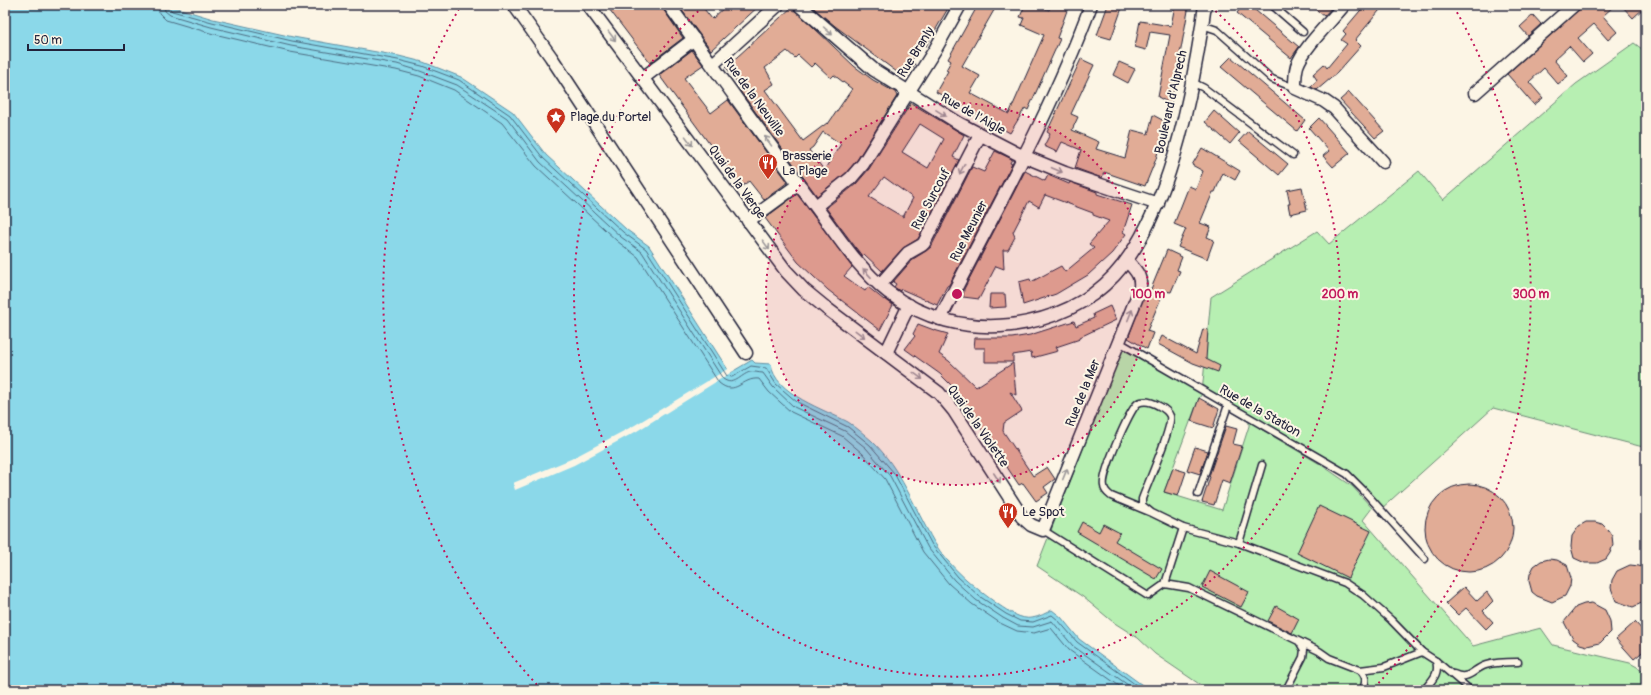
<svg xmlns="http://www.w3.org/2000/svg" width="1651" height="695" viewBox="0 0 1651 695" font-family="Pangolin,sans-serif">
	<rect width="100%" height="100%" fill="#fcf5e5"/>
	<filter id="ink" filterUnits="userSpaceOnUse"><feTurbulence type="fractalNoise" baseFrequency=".025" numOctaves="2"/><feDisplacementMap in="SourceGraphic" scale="8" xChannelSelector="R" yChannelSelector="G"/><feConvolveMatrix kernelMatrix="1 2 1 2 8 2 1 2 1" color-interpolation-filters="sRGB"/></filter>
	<g filter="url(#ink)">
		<path fill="#b7efb2" stroke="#6c8876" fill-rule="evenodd" d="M1634,43L1646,52V452L1643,447L1493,408L1381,509L1347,474L1259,428L1320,464L1352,486L1372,508L1363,520L1473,646L1541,628L1553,645L1630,663L1646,672V690H1208L1155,654L1138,638L1113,622L1083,597L1037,566L1122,349L1202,393L1211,297L1317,231L1329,244L1419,171L1443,200L1576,84ZM1202,394L1249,422V426L1222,510L1164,492L1199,398Z"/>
		<path fill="#8bd8e9" stroke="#618fa3" d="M5,5H167L213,19L293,37L399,56L423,62L461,77L513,112L546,155L627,230L649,246L730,373L752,360L755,363L771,364C774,394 826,410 848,422C856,427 865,435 872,441C901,469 914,507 934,542C949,567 975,588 999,605C1008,611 1021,620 1032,618C1039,617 1046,613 1052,610L1061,617L1079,639L1149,690H5Z"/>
		<polygon fill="#fcf5e5" points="729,368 731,371 735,368 735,370 637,431 574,465 515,490 513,483 571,459 635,425"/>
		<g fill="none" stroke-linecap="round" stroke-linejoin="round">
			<g stroke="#4c6b81" stroke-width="1">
				<path d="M158,5L159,13L166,20L210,33L290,52L396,70L419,76L454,90L502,123L536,166L617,241L638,257L719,383C736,397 742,377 759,379L769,392L791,412L842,436L862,453L885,479L923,552L949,584L972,604L1000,623L1017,631L1034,633L1051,628L1069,650L1125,690"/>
				<path d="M164,5L165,11L170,15L211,27L291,46L397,64L420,71L457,85L507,118L540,162L621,237L642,252L723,379C734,387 740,375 750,372C753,371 759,373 763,373L773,387L794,407L845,431L866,448L890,476L928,548L954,580L976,600L1003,618L1018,626L1033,627L1052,621L1073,646L1135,690"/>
				<polyline points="169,5 170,9 172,11 212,22 292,41 398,60 422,66 459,80 510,115 543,158 624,233 646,249 727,376 732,377 751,366 766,368 776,384 797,402 848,427 870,445 894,473 932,545 958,577 979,596 1006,614 1020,621 1033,622 1052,615 1058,620 1077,642 1143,690"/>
			</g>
		</g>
		<g fill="#e1ac96" stroke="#22223b" fill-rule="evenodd">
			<polygon points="606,5 662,5 663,9 683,38 650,63"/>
			<polygon points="678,5 701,5 712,19 727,5 760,5 711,50"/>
			<polygon points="810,5 950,5 926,46 923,45 911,61 915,64 905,78 835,26"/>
			<polygon points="978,5 997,5 962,66 980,76 970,93 1009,114 1044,35 1021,25 1024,18 1020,17 1025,5 1036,5 1049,10 1051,5 1069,5 1057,38 1060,39 1028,110 1025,108 1010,133 936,92 948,71 946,70 951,61 948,59"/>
			<polygon points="1108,5 1123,5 1111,39 1097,35"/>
			<polygon points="1175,5 1189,5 1171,104 1158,97 1170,35 1150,32 1146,50 1135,47 1140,21 1171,26"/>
			<polygon points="1243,5 1249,5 1299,47 1291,58 1237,13"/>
			<polygon points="1310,5 1334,5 1324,16"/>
			<polygon points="1365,5 1384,5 1355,40 1361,46 1337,73 1317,90 1311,87 1317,80 1313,74 1324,64 1327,68 1347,44 1341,40 1346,34 1343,31"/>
			<polygon points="1584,5 1615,5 1603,16 1617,32 1608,40 1594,24 1578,38 1592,54 1583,62 1569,46 1554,60 1568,76 1558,84 1544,68 1529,82 1543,98 1534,105 1507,74"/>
			<polygon points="1621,5 1646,5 1646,6 1633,18"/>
			<path d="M792,7L854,66L873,80L895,92L897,96L857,160L846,173L817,196L740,91L743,90L726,67ZM787,51L795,58L798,55L811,67L815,63L831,78L834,75L852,89L828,124L827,123L803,141L765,90L774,84L765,68ZM823,132L841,144L824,170L809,150L813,147Z"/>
			<polygon points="1533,15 1541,24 1528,36 1520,27"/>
			<polygon points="692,50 703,65 684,78 711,113 728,100 788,182 764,200 749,181 741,187 659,75"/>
			<polygon points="1231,57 1305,120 1297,131 1221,67"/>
			<polygon points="1081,59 1094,65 1071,114 1078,117 1072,130 1099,142 1096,149 1125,158 1132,130 1148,134 1153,115 1166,122 1156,159 1145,186 1104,172 1102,178 1075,168 1081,150 1062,142 1057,152 1044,146 1050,134 1047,132"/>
			<polygon points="1119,62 1135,69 1128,83 1113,75"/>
			<polygon points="1349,92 1384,131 1375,138 1340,100"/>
			<path d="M911,103L964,135L953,157L959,160L918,239L903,248L882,271L864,254L862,256L826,208L856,184L869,169ZM920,124L944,139L928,168L902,152ZM884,177L913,198L903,217L869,197Z"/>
			<polygon points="1214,111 1239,133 1230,144 1205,122"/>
			<polygon points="1319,118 1350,153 1333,167 1323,156 1329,151 1309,128"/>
			<polygon points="1248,131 1288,164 1279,175 1239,141"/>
			<polygon points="1202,148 1240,171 1235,180 1223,173 1215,192 1213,192 1200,223 1211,227 1207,237 1214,240 1207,259 1178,247 1186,229 1174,224 1189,186 1196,189 1203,171 1192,165"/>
			<polygon points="995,151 1012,159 1010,163 1012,164 949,285 947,286 937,305 901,289 900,291 894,287 896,284 893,282 913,259 926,251 931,247 972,167 984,172"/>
			<polygon points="1025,171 1045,181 1048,175 1069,184 1070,182 1097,192 1097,194 1132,205 1123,232 1126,234 1112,253 1088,275 1056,294 1023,305 1019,282 1030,279 1031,282 1061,266 1065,272 1094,248 1089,244 1109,221 1093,215 1093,213 1045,195 1039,207 1029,201 1013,232 1015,237 1008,250 1003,250 1004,269 996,266 979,299 963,297 964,289"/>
			<polygon points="1302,187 1307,210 1290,214 1288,204 1290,204 1287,190"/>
			<polygon points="797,194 852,267 844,276 865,291 868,287 884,300 885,299 893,305 880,330 828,290 798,262 765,218"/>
			<polygon points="1167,250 1182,257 1177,270 1180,271 1171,292 1164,291 1147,331 1153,333 1147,349 1128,338 1147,288 1151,289"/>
			<polygon points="990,294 1005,294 1006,307 989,308"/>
			<polygon points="1110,306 1116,320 1080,337 1080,339 1056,347 1058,351 1032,358 1031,352 1013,355 1013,362 985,362 985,348 974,348 975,338 1012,338 1030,335 1074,321 1076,326 1094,318 1093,314"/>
			<polygon points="918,324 934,330 948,334 939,354 949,361 976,387 1013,363 1016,395 1010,392 1022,411 1004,423 1003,431 1033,476 1047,467 1055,479 1044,487 1048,493 1036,501 1023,483 1019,485 954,388 940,374 905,349 915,336 913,334"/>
			<polygon points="1203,329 1208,330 1206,359 1220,366 1218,372 1193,363 1158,344 1162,336 1196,354"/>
			<polygon points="1199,398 1219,409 1213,428 1191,421"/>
			<polygon points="1226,426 1237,429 1233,444 1242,446 1230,483 1222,480 1214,505 1202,502 1210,477 1209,476"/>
			<polygon points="1195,447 1208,451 1200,474 1187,470"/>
			<polygon points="1173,468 1186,472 1178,496 1164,492"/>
			<circle cx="1469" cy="528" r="44"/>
			<polygon points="1319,506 1371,531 1348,578 1297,553"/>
			<polygon points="1082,522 1099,532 1103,524 1120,533 1115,541 1162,569 1156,579 1077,532"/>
			<polygon points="1586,522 1595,522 1602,524 1608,530 1612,536 1613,545 1610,553 1606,559 1597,563 1585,563 1574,558 1571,547 1572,536 1579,526"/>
			<polygon points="1549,559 1557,560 1567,565 1571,578 1570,586 1565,596 1552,602 1537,596 1532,592 1529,581 1530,574 1534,566 1541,561"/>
			<polygon points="1630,565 1639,566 1646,570 1646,601 1633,607 1616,601 1611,588 1612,580 1617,571"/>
			<polygon points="1210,571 1249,592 1241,607 1202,587"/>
			<polygon points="1464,587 1477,601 1487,592 1493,601 1483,611 1493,622 1486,629 1466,608 1458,615 1446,603"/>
			<polygon points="1592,603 1605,610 1610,621 1611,632 1600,643 1587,646 1580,644 1573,639 1564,622 1576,607 1584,604"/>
			<polygon points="1276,606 1299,619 1292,633 1268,621"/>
			<polygon points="1635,622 1646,634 1646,649 1634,659 1616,639"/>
		</g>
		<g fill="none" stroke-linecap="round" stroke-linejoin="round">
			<defs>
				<g id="lane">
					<polyline points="1272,5 1303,32"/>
					<polyline points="1202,25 1217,30 1272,79 1295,88"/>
					<polyline points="1192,82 1204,88 1293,155"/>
					<polyline points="1119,342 1347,474 1364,491 1425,559"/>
					<polyline points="1198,494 1228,405"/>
					<path d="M1152,513L1142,505V499C1147,485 1173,427 1170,416C1168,411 1163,408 1159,406C1152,402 1145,400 1138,403C1129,410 1101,475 1104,486C1104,490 1107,493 1111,496L1152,513L1183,528L1239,543L1345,583L1363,595L1391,620L1422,652L1436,661L1470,690"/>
					<polyline points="1043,530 1148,596 1165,584 1189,588 1319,651 1329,658 1360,670 1384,667 1422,652"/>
					<polyline points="1239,543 1262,465"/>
					<polyline points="1165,584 1183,528"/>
					<path d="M1360,670C1367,677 1366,681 1363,690"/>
					<path d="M1454,674C1469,681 1473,669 1486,665C1496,662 1508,662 1518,662"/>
					<polyline points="1286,690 1303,657 1304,650 1300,643"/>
					<path d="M1424,690C1432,680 1440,674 1436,661"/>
				</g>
				<g id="street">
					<polyline points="514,5 551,57 746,353"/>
					<path d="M588,5L786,271L804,290L826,308L939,393L954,411L1022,517L1031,525L1043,530L1139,292C1143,278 1137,271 1127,261"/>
					<path d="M669,5C716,70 762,135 810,199C834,230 856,267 888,292C923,319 967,330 1011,325C1104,313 1141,255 1169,172C1187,118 1197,62 1205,5"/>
					<polyline points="799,5 874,70 960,124 1016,153 1065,173 1158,204"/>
					<path d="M1344,5C1331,21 1303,48 1297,66C1295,73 1295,81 1295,88L1324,101L1334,108L1383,162"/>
					<polyline points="713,64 778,5"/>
					<polyline points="643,78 694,39"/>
					<polyline points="1475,93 1574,5"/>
					<polyline points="816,206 851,178 863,164 936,48 960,5"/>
					<polyline points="748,221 799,184"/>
					<polyline points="880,285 908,253 922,245 924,243 980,135"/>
					<path d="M940,319C992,216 1051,114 1091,5"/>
					<polyline points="886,353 909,305"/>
				</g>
			</defs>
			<use href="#lane" stroke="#22223b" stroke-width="9"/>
			<use href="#street" stroke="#22223b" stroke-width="15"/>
			<use href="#lane" stroke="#fcf5e5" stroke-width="6"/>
			<use href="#street" stroke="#fcf5e5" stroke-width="12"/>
		</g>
		<defs><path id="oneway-shaft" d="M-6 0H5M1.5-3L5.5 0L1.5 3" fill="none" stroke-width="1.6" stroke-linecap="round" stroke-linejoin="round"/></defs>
		<g stroke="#9a9698">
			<use href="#oneway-shaft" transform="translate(828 31) rotate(42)"/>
			<use href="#oneway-shaft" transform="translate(612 36) rotate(53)"/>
			<use href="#oneway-shaft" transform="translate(941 113) rotate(32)"/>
			<use href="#oneway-shaft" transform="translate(689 141) rotate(54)"/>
			<use href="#oneway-shaft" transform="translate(768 141) rotate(-126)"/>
			<use href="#oneway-shaft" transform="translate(962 169) rotate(118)"/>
			<use href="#oneway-shaft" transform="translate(1057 170) rotate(23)"/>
			<use href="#oneway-shaft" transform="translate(766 245) rotate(54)"/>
			<use href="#oneway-shaft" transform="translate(867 273) rotate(-133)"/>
			<use href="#oneway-shaft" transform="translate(1130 315) rotate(-68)"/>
			<use href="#oneway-shaft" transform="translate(860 334) rotate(37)"/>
			<use href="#oneway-shaft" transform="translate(918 376) rotate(36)"/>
			<use href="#oneway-shaft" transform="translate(1065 474) rotate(-68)"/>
			<use href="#oneway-shaft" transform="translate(997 478) rotate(57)"/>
		</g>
	</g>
	<circle cx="957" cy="294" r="191" fill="#c2185b" fill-opacity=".12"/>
	<g fill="none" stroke="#c2185b" stroke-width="2" stroke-dasharray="2 4">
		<circle cx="957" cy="294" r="191"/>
		<path d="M1211 7A383 383 0 1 1 703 7"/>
		<path d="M541 689A574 574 0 0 1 460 7M1454 7A574 574 0 0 1 1373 689"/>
	</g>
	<defs>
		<symbol id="sight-pin" viewBox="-11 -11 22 30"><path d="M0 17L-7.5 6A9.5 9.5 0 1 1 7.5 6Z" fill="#c8321e" stroke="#fcf5e5"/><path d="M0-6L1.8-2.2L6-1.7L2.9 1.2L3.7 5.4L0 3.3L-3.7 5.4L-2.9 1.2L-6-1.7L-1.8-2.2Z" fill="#fff"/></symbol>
		<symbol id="restaurant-pin" viewBox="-11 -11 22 30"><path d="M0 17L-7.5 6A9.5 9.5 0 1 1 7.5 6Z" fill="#c8321e" stroke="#fcf5e5"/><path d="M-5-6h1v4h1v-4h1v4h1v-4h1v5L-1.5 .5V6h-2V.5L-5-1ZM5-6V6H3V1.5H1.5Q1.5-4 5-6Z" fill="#fff"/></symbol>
	</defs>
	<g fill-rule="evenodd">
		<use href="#sight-pin" x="545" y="106" width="22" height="30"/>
		<use href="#restaurant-pin" x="757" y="152" width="22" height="30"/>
		<use href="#restaurant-pin" x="997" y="501" width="22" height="30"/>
	</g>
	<g text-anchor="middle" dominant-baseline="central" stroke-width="4" stroke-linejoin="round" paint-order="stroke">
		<g font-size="13" fill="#22223b" stroke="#fcf5e5">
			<text transform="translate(916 52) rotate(-58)">Rue Branly</text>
			<text transform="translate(754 97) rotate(54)">Rue de la Neuville</text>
			<text transform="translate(1171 102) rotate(-77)">Boulevard d'Alprech</text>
			<text transform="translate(973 114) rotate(29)">Rue de l'Aigle</text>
			<text transform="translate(737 182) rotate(54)">Quai de la Vierge</text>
			<text transform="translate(931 199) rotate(-62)">Rue Surcouf</text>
			<text transform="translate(969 231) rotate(-63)">Rue Meunier</text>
			<text transform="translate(1083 393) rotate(-68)">Rue de la Mer</text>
			<text transform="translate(1260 411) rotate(30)">Rue de la Station</text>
			<text transform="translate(978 426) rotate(55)">Quai de la Violette</text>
		</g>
		<g font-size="13" fill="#22223b" stroke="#fcf5e5" text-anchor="start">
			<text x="570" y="117">Plage du Portel</text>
			<text x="782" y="156">Brasserie<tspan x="782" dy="15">La Plage</tspan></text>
			<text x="1022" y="512">Le Spot</text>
		</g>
	</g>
	<circle cx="957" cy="294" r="6" fill="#c2185b" stroke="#fcf5e5" stroke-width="2"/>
	<g font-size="12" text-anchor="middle" font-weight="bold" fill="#c2185b" stroke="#fcf5e5" stroke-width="4" stroke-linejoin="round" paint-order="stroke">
		<text x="1148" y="298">100 m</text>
		<text x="1340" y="298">200 m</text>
		<text x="1531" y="298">300 m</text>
	</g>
	<rect width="1651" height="695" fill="none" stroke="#fcf5e5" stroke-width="20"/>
	<rect x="10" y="10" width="1631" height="675" fill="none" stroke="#22223b" stroke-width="1.5" filter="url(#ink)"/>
	<path d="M28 44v6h96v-6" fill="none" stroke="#22223b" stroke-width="2"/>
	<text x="34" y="44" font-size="12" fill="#22223b" stroke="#fcf5e5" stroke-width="3" paint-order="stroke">50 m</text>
</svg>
